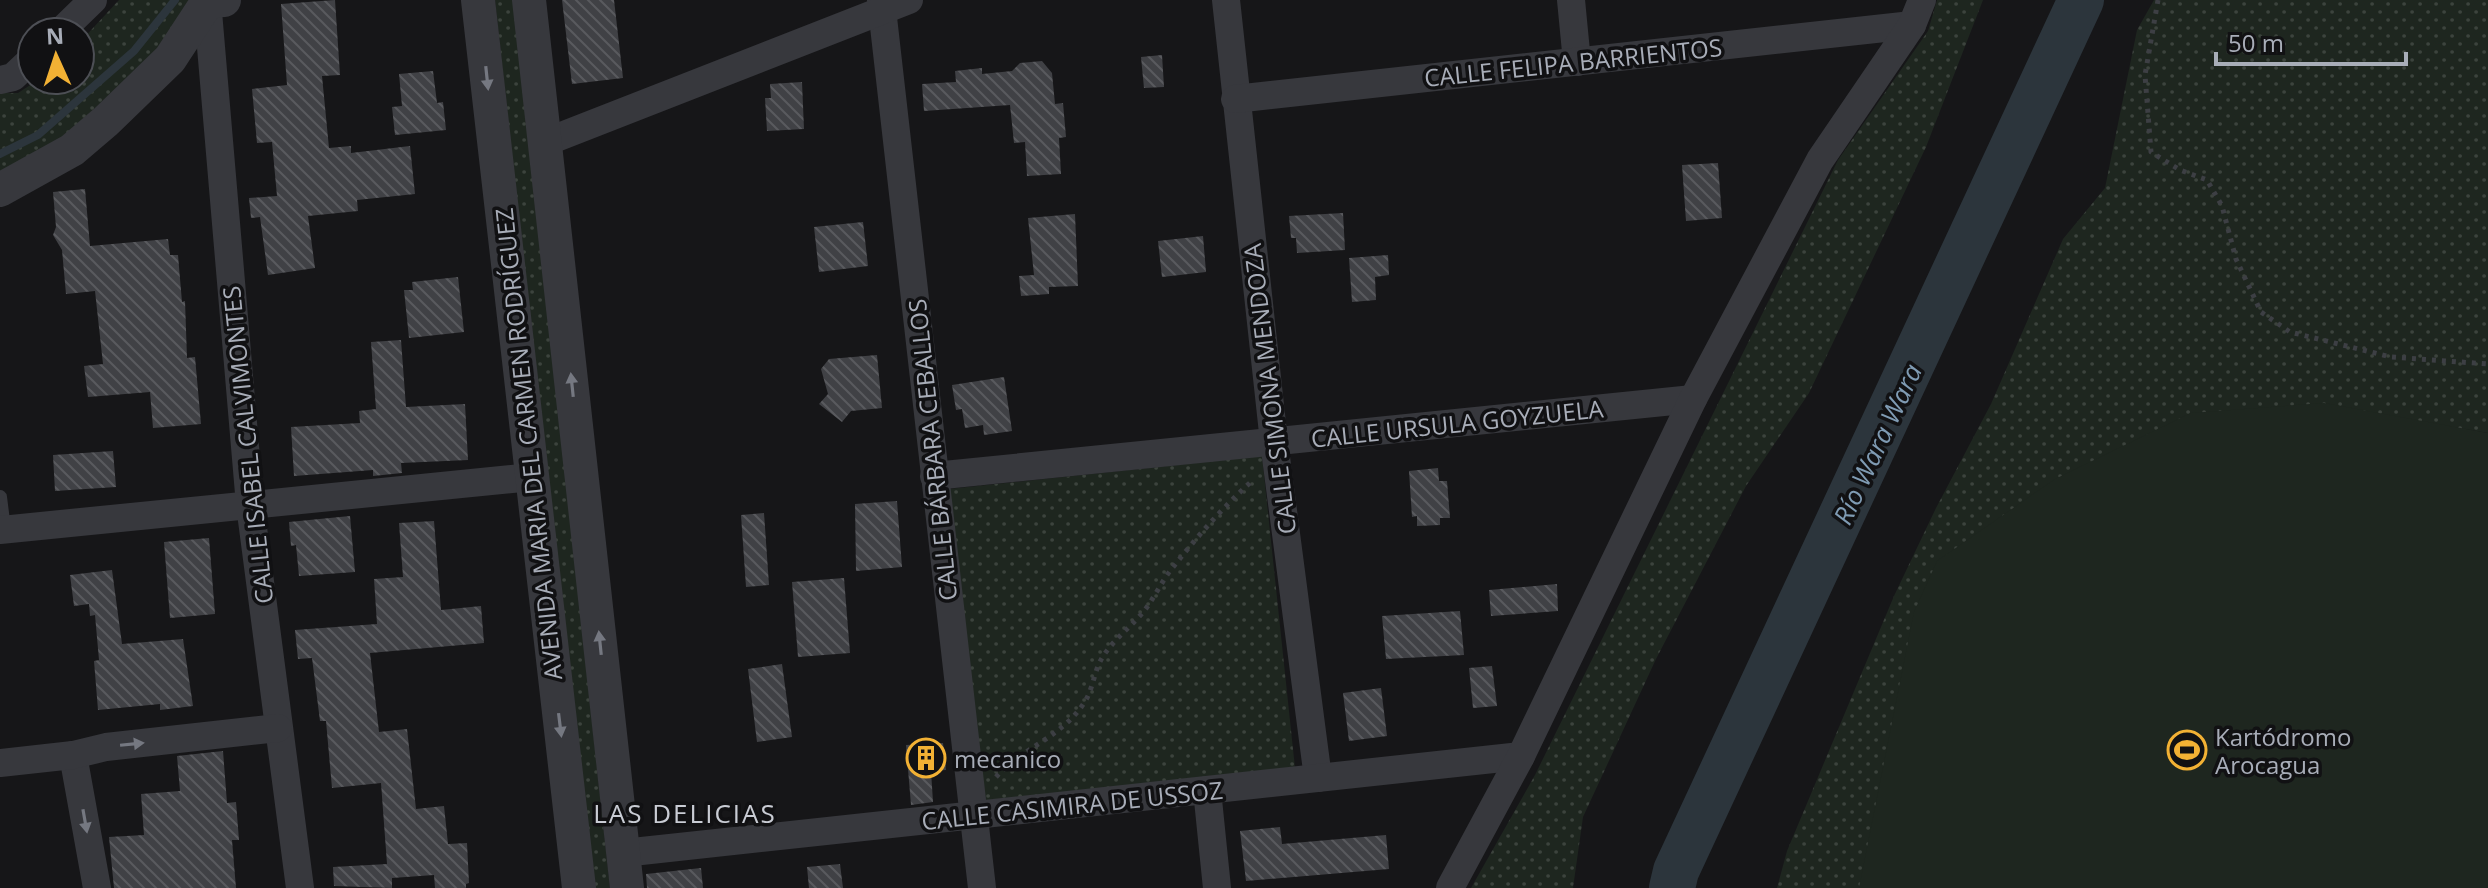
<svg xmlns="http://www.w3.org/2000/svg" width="2488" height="888" viewBox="0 0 2488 888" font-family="'Open Sans',sans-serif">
	<defs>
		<pattern id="green-dots" width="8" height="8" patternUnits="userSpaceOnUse" patternTransform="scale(2)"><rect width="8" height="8" fill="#1e261f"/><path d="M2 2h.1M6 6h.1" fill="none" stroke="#3c433d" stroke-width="1.8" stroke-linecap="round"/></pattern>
		<pattern id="building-back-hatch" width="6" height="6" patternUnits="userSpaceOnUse" patternTransform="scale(2)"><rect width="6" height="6" fill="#404145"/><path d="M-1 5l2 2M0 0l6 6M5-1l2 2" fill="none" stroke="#595a5e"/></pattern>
	</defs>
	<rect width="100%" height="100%" fill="#161618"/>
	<g fill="url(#green-dots)">
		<polygon points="119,0 188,0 188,8 158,54 76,134 0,175 0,93 18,93 38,80 80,80 80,42"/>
		<polygon points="495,0 514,0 610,888 593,888"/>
		<polygon points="1937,0 1983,0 1926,147 1809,393 1746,486 1656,659 1583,817 1573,888 1471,888 1535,775 1838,160 1928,31"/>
		<polygon points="2154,0 2488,0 2488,433 2465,429 1903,888 1777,888 1787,851 1894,596 1936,508 1991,404 2063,239 2105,188 2137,30"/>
		<polygon points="1262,456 1295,768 983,802 949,489"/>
	</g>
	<polygon fill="#1e261f" points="2324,403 2488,433 2488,888 1859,888 1914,612 1937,561 2055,479 2191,413"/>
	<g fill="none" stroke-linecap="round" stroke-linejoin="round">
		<polyline stroke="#2c353c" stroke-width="8" points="0,154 38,135 134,51 175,0"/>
		<polyline stroke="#2c353c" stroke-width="46" points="1672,888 1676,871 2081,0"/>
	</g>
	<g fill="url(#building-back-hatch)">
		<polygon points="335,0 340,75 322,76 329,148 351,146 351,153 410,146 415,194 357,200 358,211 308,216 315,268 268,275 260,217 251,218 249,198 277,196 272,142 257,143 252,89 287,85 281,4"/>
		<polygon points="562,0 614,0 623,78 572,84"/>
		<polygon points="1162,55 1164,87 1144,88 1141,57"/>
		<polygon points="1042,61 1052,73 1055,104 1063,103 1066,137 1059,138 1061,174 1027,176 1025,142 1014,143 1010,105 924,111 922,84 956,82 955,71 982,68 982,74 1012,71 1020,63"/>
		<polygon points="433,71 437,103 443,102 446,130 395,135 392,107 402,106 399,74"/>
		<polygon points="802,82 804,129 767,131 765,98 771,98 770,84"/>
		<polygon points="1718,163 1722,218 1686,221 1682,165"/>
		<polygon points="85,189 90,246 168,239 170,255 178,255 182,302 185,301 187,358 195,357 201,424 153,428 150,392 88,397 84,366 103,364 95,291 66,294 62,250 53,235 56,227 53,192"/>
		<polygon points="1343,213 1345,250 1297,253 1296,238 1291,238 1289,216"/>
		<polygon points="1075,214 1078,286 1049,287 1049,294 1021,296 1019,276 1034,275 1028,218"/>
		<polygon points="863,222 868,266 819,272 814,227"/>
		<polygon points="1203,236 1206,272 1162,277 1158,241"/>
		<polygon points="1388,255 1389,275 1375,277 1376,300 1352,302 1349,258"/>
		<polygon points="458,277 464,332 409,338 404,290 413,290 412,282"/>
		<polygon points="401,340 406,407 465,404 468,460 401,463 402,473 373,476 373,470 294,476 291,427 360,423 359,411 376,409 371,342"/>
		<polygon points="877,355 882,408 851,411 842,422 819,404 828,394 821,369 829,359"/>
		<polygon points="1004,377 1012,431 984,435 983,425 965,428 962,409 956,410 952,385"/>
		<polygon points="113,451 116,487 55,491 53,455"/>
		<polygon points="1438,468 1439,481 1447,481 1450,518 1440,518 1440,525 1417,526 1417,516 1412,517 1409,471"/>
		<polygon points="897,501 902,567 856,571 855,504"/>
		<polygon points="764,513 769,585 746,587 741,515"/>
		<polygon points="350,516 355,572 299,576 296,545 291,546 289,522"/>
		<polygon points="434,521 441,610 481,606 484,643 370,653 379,732 407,729 416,809 444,806 448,844 467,843 469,883 466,884 466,888 435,888 434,875 392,878 392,888 334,886 333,867 387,864 381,783 332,788 326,721 320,721 312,658 298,659 295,630 377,624 374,579 403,577 399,523"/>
		<polygon points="209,538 215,614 170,618 164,542"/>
		<polygon points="112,570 122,644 183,639 193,706 160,710 160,704 98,710 94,661 99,660 95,615 90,616 89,604 74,606 70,575"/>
		<polygon points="844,578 850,653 798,657 792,582"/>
		<polygon points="1557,584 1558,611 1491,616 1489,590"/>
		<polygon points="1460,611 1464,655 1386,659 1382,616"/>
		<polygon points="782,664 792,737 757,742 748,669"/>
		<polygon points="1492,666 1497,706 1473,708 1469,668"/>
		<polygon points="1381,688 1387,736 1349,741 1343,693"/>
		<polygon points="943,743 946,770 931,771 933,802 911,805 906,745"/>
		<polygon points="223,751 227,803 236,802 239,840 232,840 236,888 114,888 109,837 144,835 141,794 180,791 177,756"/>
		<polygon points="1280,827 1282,844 1386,835 1389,869 1246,881 1240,831"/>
		<polygon points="840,864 843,888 809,888 807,867"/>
		<polygon points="701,868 703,888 647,888 646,874"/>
	</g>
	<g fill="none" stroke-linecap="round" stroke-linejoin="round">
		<g stroke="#3d3f44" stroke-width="5" stroke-dasharray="4 6" stroke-linecap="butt">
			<polyline points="2158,0 2145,75 2151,152 2180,170 2207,180 2222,206 2236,259 2261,312 2290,332 2391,357 2488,364"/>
			<path d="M996,777C1022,748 1062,737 1084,703C1093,690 1094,671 1102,658C1114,638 1134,625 1147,607C1155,596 1161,583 1170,571C1195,539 1222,508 1252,481"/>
		</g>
		<polyline stroke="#37383d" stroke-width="14" points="0,497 4,529"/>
		<g stroke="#37383d" stroke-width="28">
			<polyline points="207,0 250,505 300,888"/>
			<polyline points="881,0 982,888"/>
			<polyline points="1226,0 1274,442 1318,778"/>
			<polyline points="1571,0 1577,62"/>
			<polyline points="60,32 93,0"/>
			<polyline points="0,80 13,77 32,59"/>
			<polyline points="1235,99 1912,25"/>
			<polyline points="546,142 909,0"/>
			<polyline points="934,476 1693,399"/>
			<polyline points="0,530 532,477"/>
			<polyline points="73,755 97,888"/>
			<polyline points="0,763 73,755 106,747 278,728"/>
			<polyline points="1207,790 1217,888"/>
			<polyline points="623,853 1521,756"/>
			<polyline points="1450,888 1521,756 1693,399 1820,160 1912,25 1922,0"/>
		</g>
		<g stroke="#37383d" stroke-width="34">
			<polyline points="478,0 579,888"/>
			<polyline points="529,0 627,888"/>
			<polyline points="0,190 72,150 106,121 170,59 208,1 224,0"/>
		</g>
	</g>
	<defs><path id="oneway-solid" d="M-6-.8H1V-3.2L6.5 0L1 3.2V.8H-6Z" transform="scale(2)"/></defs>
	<g fill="#757881">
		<use href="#oneway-solid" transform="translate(487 78) rotate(84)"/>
		<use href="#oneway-solid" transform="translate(572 385) rotate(-96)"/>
		<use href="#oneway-solid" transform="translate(600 643) rotate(-96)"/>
		<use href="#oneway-solid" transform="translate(560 725) rotate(83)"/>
		<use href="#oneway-solid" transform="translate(132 744) rotate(-6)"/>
		<use href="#oneway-solid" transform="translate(85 821) rotate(80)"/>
	</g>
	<defs>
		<symbol id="stadium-ring" viewBox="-11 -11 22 22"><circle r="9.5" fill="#111113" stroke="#f2b134" stroke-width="1.5"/><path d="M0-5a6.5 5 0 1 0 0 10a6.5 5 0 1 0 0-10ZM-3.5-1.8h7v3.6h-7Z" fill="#f2b134"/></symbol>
		<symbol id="building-ring" viewBox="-11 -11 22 22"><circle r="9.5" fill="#111113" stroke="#f2b134" stroke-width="1.5"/><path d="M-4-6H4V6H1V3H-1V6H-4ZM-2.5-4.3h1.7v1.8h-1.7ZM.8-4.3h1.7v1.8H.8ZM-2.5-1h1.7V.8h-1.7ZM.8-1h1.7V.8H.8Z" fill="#f2b134"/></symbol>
	</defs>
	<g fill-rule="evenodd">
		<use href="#stadium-ring" x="2165" y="728" width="44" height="44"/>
		<use href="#building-ring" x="904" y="736" width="44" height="44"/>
	</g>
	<g text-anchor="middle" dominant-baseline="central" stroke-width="7" stroke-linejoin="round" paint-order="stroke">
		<g font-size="24" fill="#a8adb8" stroke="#111113">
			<text transform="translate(1573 62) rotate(-6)">CALLE FELIPA BARRIENTOS</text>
			<text transform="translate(1269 389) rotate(-97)">CALLE SIMONA MENDOZA</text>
			<text transform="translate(1457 423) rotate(-6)">CALLE URSULA GOYZUELA</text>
			<text transform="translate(528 444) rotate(-96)">AVENIDA MARIA DEL CARMEN RODRÍGUEZ</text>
			<text transform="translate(247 445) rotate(-96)">CALLE ISABEL CALVIMONTES</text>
			<text transform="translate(932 450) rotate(-96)">CALLE BÁRBARA CEBALLOS</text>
			<text transform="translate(1072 805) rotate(-6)">CALLE CASIMIRA DE USSOZ</text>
		</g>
		<g font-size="24" fill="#a8adb8" stroke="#111113" text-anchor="start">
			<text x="2215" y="736">Kartódromo<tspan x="2215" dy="28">Arocagua</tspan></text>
			<text x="954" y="758">mecanico</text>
		</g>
		<g font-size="26" font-style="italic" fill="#7f9bb3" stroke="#111113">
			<text transform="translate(1877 444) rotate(-65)">Río Wara Wara</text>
		</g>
		<g font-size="26" letter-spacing="2" fill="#c9ccd4" stroke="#111113">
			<text x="685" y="813">LAS DELICIAS</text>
		</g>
	</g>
	<g transform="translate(56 56) rotate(357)"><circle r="38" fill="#111113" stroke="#4d4f55" stroke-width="2"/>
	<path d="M0-6L14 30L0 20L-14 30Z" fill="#f2b134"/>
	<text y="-12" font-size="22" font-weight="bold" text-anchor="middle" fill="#a8adb8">N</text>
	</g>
	<path d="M2216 52v12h190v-12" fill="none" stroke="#a8adb8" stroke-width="4"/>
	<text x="2228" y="52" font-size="24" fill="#a8adb8" stroke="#111113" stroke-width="6" paint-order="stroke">50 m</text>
</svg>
